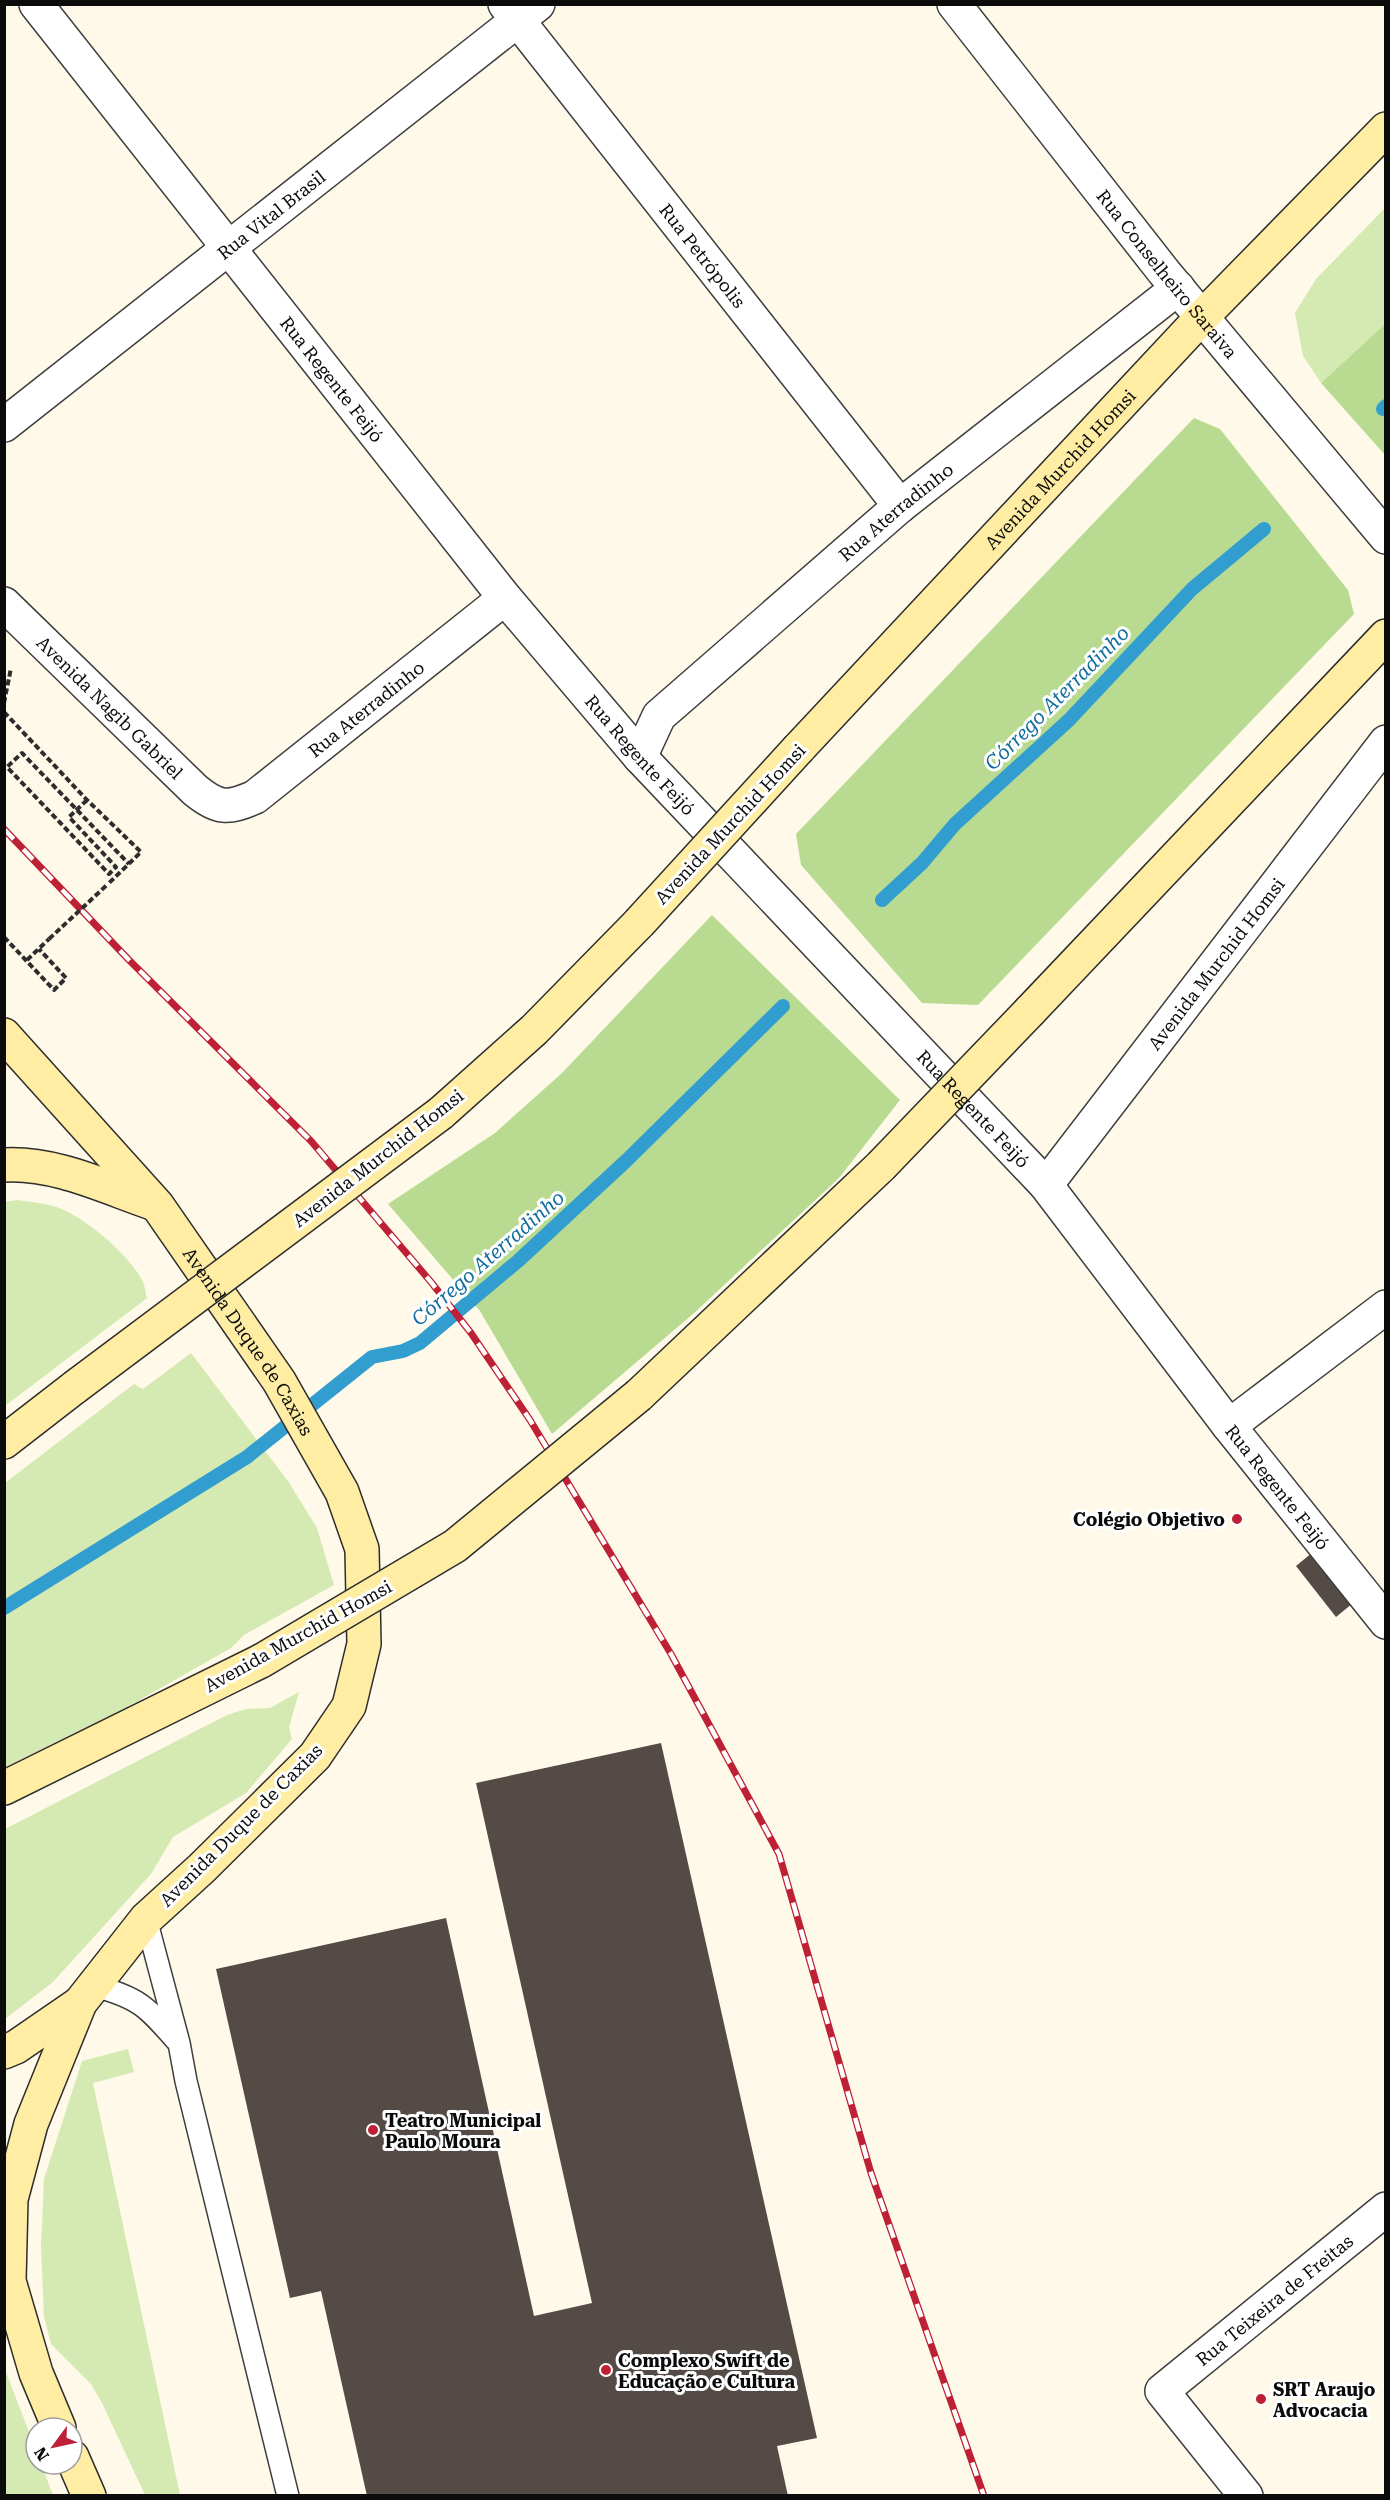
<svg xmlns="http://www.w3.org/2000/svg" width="1390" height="2500" viewBox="0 0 1390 2500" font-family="'Roboto Serif',serif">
	<rect width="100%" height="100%" fill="#fff9e9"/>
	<g fill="#d4eab2">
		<polygon points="1385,208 1385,324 1321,383 1303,356 1295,313 1316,279"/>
		<path d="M17,1200C31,1202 46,1203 59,1208C86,1218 129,1255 142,1280C145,1285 145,1292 147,1298L5,1406V1202Z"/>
		<polygon points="191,1353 288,1481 317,1528 334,1585 244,1635 231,1648 101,1722 5,1768 5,1483 134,1384 143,1389"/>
		<polygon points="299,1692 289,1727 292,1739 246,1793 173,1837 151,1874 53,1982 5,2019 5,1829 227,1715 246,1709 270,1708"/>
		<polygon points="128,2049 134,2072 93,2083 180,2495 145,2495 102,2403 91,2384 51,2344 44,2317 41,2246 44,2179 82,2061"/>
		<polygon points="4,2367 36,2450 36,2464 41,2464 53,2495 5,2495"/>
	</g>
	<g fill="#b9db91">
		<polygon points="1385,324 1385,455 1321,383"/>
		<polygon points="1194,418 1220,429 1348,590 1354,614 978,1005 922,1003 801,865 796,834"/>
		<polygon points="712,915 900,1100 839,1178 693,1314 552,1434 480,1311 388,1204 495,1133 562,1073"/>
	</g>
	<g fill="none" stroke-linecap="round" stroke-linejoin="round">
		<g stroke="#329ed0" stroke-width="14">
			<polyline points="1383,409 1386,406"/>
			<polyline points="882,900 922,863 955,824 1069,720 1192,589 1264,529"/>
			<polyline points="4,1608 247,1457 372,1357 403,1351 420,1343 518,1261 627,1160 783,1006"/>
		</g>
	</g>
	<g fill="#544b47">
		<polygon points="1319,1547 1358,1599 1336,1617 1296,1566"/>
		<polygon points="661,1743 817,2438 777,2446 788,2496 367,2496 321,2291 290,2298 216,1969 446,1918 534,2316 592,2303 476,1783"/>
	</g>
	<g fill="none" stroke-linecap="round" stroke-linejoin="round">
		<defs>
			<g id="service">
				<polyline points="146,1919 179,2043 186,2081 288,2496"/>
				<path d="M94,1986C138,1997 147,2007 176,2040"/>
			</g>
			<g id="minor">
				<path id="s1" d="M36,4L505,598L640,757L1046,1185L1229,1426L1386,1622"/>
				<path id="s2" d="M505,4L900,506"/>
				<path id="s3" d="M954,4L1164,272L1386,537"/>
				<path id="s4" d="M4,425L538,4"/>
				<path id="s5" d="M4,604L195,790C218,809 228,809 255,797L505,598"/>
				<path id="s6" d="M640,757L659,716L900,506L1178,288"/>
				<path id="s7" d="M1046,1185L1386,742"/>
				<polyline points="1229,1426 1386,1307"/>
				<path id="s8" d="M1246,2496L1162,2391L1386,2209"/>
			</g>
			<g id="secondary">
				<path id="s9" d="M799,748L1202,317L1386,129"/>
				<polyline points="1030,1011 1386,636"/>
				<path id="s10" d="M4,1035L157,1205L279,1381L342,1492L362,1549L364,1644L349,1706L315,1756L202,1868L146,1919L80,2003L31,2124L11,2199L9,2281L36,2373L59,2428"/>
				<polyline points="441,1113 534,1030 639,923"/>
				<path d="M4,1165C56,1162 107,1188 155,1204"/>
				<polyline points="639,1395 881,1166"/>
				<polyline points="4,1442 75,1387"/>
				<polyline points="4,1788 261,1661"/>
				<polyline points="4,2052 16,2047 80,2003"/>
				<polyline points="72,2457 89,2496"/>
			</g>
		</defs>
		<use href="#service" stroke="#3e3e3e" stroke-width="24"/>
		<use href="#minor" stroke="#3e3e3e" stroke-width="36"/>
		<use href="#secondary" stroke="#2d2d2d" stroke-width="36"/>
		<g stroke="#2d2d2d" stroke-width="4" stroke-dasharray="6 3" stroke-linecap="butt">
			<polyline points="4,703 11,668"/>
			<polyline points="4,712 87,800 141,852 108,884"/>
			<polyline points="87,800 69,817 116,867 109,874 7,767 22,753 129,864"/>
			<polyline points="4,937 54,990 66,978 39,949"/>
			<polyline points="27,960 49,939"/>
		</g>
		<use href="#service" stroke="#fff" stroke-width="21"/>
		<use href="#minor" stroke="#fff" stroke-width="33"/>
		<use href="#secondary" stroke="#ffeda4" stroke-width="33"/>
		<defs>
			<polyline id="rail" points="4,829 129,960 311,1141 431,1282 471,1333 530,1420 671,1654 779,1854 871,2173 984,2496"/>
		</defs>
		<use href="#rail" stroke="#be2035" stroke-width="7"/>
		<use href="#rail" stroke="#fff" stroke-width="4.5" stroke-dasharray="14" stroke-linecap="butt"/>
		<defs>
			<g id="secondary-bridge">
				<polyline points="639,923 799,748"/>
				<polyline points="881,1166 1030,1011"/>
				<polyline points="75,1387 441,1113"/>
				<polyline points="261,1661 455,1546 639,1395"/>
			</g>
		</defs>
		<use href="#secondary-bridge" stroke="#2d2d2d" stroke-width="36" stroke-linecap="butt"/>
		<polyline stroke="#2d2d2d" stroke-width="4" stroke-dasharray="6 3" stroke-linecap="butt" points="49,939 108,884"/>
		<use href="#secondary-bridge" stroke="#ffeda4" stroke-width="33"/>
	</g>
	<g fill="#be2035" stroke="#fff" stroke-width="2">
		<circle cx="1237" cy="1519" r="6"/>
		<circle cx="373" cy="2130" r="6"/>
		<circle cx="606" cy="2370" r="6"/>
		<circle cx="1261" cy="2399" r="6"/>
	</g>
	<g text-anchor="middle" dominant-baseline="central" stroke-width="6" stroke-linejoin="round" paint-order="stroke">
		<g font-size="18" fill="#0b0b0b" stroke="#fff">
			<text stroke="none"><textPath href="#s4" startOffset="340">Rua Vital Brasil</textPath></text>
			<text stroke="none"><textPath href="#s2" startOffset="320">Rua Petrópolis</textPath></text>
			<text stroke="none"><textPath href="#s3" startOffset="344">Rua Conselheiro Saraiva</textPath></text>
			<text stroke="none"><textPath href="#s1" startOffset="478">Rua Regente Feijó</textPath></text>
			<text stroke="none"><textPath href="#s9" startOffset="382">Avenida Murchid Homsi</textPath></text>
			<text stroke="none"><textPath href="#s6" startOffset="358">Rua Aterradinho</textPath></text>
			<text stroke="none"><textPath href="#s5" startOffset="148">Avenida Nagib Gabriel</textPath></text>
			<text stroke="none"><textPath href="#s5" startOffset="474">Rua Aterradinho</textPath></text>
			<text stroke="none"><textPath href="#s1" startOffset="964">Rua Regente Feijó</textPath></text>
			<text transform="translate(730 824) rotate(-47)">Avenida Murchid Homsi</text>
			<text stroke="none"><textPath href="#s7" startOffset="279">Avenida Murchid Homsi</textPath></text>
			<text stroke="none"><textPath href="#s1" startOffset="1450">Rua Regente Feijó</textPath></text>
			<text transform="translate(378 1158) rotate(-38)">Avenida Murchid Homsi</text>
			<text stroke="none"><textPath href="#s10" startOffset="393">Avenida Duque de Caxias</textPath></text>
			<text stroke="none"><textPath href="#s1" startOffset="1936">Rua Regente Feijó</textPath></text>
			<text transform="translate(298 1636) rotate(-29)">Avenida Murchid Homsi</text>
			<text transform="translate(241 1825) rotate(-45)">Avenida Duque de Caxias</text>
			<text stroke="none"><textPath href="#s8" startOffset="279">Rua Teixeira de Freitas</textPath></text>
		</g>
		<g font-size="18" font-weight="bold" fill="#0b0b0b" stroke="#fff" text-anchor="start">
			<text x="1225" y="1519" text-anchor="end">Colégio Objetivo</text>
			<text x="385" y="2120">Teatro Municipal<tspan x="385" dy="21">Paulo Moura</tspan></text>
			<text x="618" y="2360">Complexo Swift de<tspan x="618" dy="21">Educação e Cultura</tspan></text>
			<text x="1273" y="2389">SRT Araujo<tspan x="1273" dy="21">Advocacia</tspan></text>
		</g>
		<g font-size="20" font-style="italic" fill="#126d9f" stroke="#fff">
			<text transform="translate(1057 698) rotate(-45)">Córrego Aterradinho</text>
			<text transform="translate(488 1258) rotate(-41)">Córrego Aterradinho</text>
		</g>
	</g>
	<rect width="1390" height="2500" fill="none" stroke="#0b0b0b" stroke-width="12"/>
	<g transform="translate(54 2446) rotate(237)"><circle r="28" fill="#ffffff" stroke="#9d9d9d" stroke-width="1.5"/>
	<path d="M0-4.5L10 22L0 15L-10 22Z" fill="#be2035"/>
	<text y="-9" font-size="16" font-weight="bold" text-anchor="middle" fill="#0b0b0b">N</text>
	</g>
</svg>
